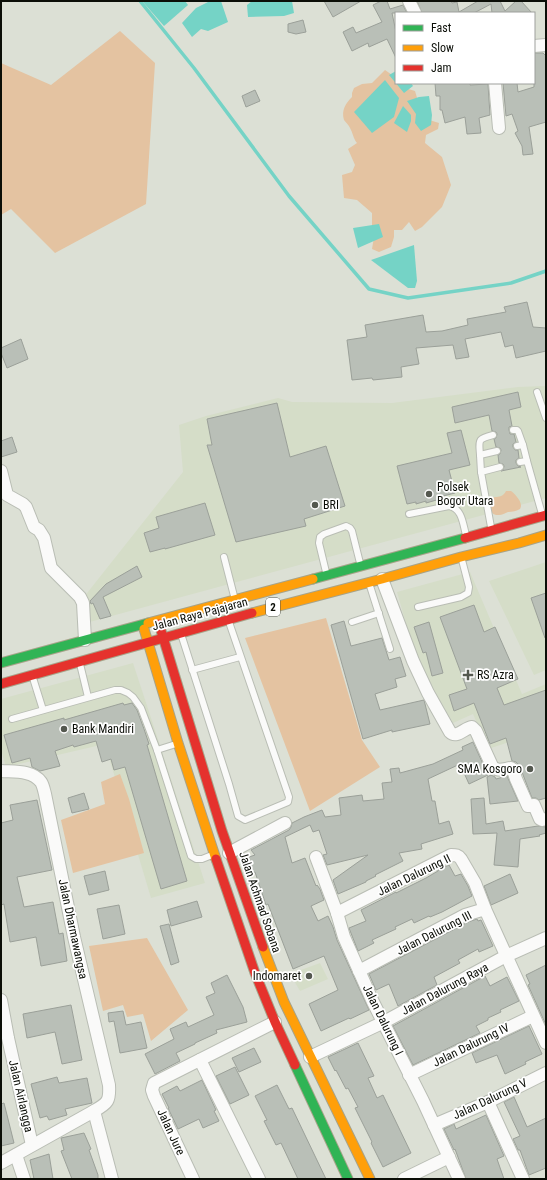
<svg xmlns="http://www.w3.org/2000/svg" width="547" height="1180" viewBox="0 0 547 1180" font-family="'Roboto Condensed',sans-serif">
	<rect width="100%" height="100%" fill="#dce0d5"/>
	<g fill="#d5ddc8">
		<polygon points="546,386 546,498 86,623 76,607 183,472 179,425 206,416 278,398 292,402 392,403 518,387"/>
		<polygon points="546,562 546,670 534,675 489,581"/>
		<polygon points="470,572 522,694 546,684 546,756 521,738 488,749 473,714 453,723 418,666 397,592"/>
		<polygon points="133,663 205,883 151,898 105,744 6,767 1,750 1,699"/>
		<polygon points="320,963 328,979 300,991 290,974"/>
	</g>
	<g fill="#e4c3a1">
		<polygon points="120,31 155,63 146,204 55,253 11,209 1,215 1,63 51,85"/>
		<path d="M385,70L395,77L396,83L402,87L415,91L423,118L439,123L438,129L426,135L425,143L442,157L451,185L442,207L422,227L415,231L409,222L402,230H394V237L391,247L379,252L372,249L374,237L372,230V213L357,200L344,198L342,175L352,172L355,165L348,149L357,143C353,138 353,133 350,128C349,125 346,123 344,120C341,110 346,103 352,97V93L354,88L362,84L372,83Z"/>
		<path d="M506,491H511C515,494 524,503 520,509C517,511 512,512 508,512C505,513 502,515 499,515C492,516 488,509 490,502C492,493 501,501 506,491Z"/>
		<polygon points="326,618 362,740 380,767 310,811 245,638"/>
		<polygon points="120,774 129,799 144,853 73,873 61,820 105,804 101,782"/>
		<polygon points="147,938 188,1010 151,1041 143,1014 127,1017 123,1005 103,1011 89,946"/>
	</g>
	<g fill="#75d3c6">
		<polygon points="145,1 185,1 188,5 164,26 143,2"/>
		<polygon points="210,1 221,1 228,22 208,31 201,29 192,37 182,23 196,8"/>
		<polygon points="252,1 292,1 294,13 284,16 248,17 247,5"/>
		<polygon points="396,71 396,83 411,83 413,86 404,93 389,75"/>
		<polygon points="385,80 399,98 394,117 372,133 354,112"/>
		<polygon points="429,96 432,115 431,125 421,131 415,123 416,114 407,101 419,97"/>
		<polygon points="403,106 411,115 411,121 407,132 394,123"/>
		<polygon points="379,224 383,237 358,248 353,228"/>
		<polygon points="414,245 417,281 415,288 408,288 371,260"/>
	</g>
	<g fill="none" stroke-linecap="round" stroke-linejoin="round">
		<polyline stroke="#75d3c6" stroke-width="3.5" points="140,1 194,68 289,196 369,289 408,298 511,283 546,271"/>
	</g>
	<g fill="#b9bfb7" stroke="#9ba099">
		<polygon points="324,1 361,1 333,17"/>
		<polygon points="381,1 387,1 390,9 403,5 407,13 392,13 396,32 396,58 387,39 369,47 368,43 352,51 343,32 353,27 356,33 382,22 373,5"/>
		<polygon points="417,1 451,1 452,3 457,2 459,12 478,1 500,1 505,11 516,1 521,1 532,13 492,13 491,4 474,13 422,13"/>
		<polygon points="303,20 306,32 296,34 288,32 288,24"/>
		<polygon points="534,53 543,53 546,56 546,122 529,127 533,154 523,155 522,146 515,133 518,131 512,114 506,116 503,83 517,83 518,92 534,87"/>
		<polygon points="435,83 470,83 470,85 488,84 490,115 479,118 481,133 467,134 465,117 445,123 442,110 440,110 440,96 436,96"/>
		<polygon points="255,90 260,101 246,107 242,96"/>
		<polygon points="527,302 533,327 546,328 546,351 516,358 513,345 505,347 501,332 465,339 469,357 456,359 453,345 416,348 419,364 401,367 402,377 373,380 372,378 352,380 347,340 367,337 365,325 423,315 426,332 442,331 468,325 467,319 506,312 504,307"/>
		<polygon points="21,339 28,359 7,368 1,353 1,348"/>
		<polygon points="518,392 521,407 509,410 512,426 509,427 509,430 510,434 514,434 516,442 513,444 513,447 515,450 518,450 519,458 516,460 516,463 518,466 521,467 501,471 503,470 504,466 503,464 499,463 498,455 500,454 501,450 500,448 496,447 494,439 496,438 497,434 496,432 492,431 489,415 455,423 452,407"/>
		<polygon points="277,403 290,457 326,446 345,506 304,519 306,526 236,542 207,445 212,445 207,419"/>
		<polygon points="461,430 470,465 449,470 455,493 439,497 440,499 426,503 426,501 416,504 416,502 407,504 397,466 452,453 447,433"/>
		<polygon points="12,437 17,452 1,457 1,441"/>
		<polygon points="205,503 215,535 165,549 165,548 150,552 144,533 159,528 156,517"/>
		<polygon points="137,566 142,577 103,597 111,616 100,619 93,603 91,604 90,601 106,584"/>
		<polygon points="546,593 546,638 545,638 531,598"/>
		<polygon points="474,605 484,632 495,627 518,679 497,688 504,705 546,690 546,798 539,800 536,798 532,798 520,767 516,762 512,761 506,738 490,744 474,703 454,711 449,695 467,689 440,617"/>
		<polygon points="344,621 351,646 382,638 389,660 400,657 406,676 395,679 397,687 375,694 380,710 424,700 430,724 392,732 392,730 363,739 331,625"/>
		<polygon points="429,622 443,673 432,676 426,652 423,653 414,627"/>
		<polygon points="123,703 124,705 132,703 137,710 144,729 149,744 147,745 187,881 161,889 125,767 114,770 111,759 102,762 96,741 74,747 73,745 55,751 60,766 40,771 32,767 30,758 12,763 4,735 64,718 64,720"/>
		<polygon points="473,742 488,775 469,784 460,764 428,779 432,801 435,801 439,824 449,821 453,834 421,844 422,849 399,853 403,861 375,875 376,876 366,881 366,882 338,894 333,880 368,855 327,865 323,855 327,854 319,830 313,832 310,825 285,837 292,863 305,858 316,886 317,885 320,889 324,900 311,906 318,921 328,916 333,927 337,940 369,1010 350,1019 349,1018 321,1031 309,1004 338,990 324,956 293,969 268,904 266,905 255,872 252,873 246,858 255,855 251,850 289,830 291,827 292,823 304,817 322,810 325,817 341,815 339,798 362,795 363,801 384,799 382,783 392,782 390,769 399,768 400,773 433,764 463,750 462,747"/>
		<polygon points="491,775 495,777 496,779 507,776 518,801 490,804 487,777"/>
		<polygon points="84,793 89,809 72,813 68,798"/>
		<polygon points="484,798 486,824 503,821 505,831 538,826 546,827 546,833 539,835 540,836 520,839 518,867 494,865 497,833 473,834 471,799"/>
		<polygon points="37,800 52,870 17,877 24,907 53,902 59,934 63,933 67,961 41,966 36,937 10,942 4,904 1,905 1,823 13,820 10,805"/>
		<polygon points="449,865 455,876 461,874 468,886 472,896 442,912 430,917 429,916 414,923 412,919 395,927 396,929 372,940 374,943 358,951 349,928 366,921 361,910 396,892 396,893 426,878 438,871 438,870"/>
		<polygon points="105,871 109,890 89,895 84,876"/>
		<polygon points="510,874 518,893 491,905 484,886"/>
		<polygon points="197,901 202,917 171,926 167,910"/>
		<polygon points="119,905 125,934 103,939 97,909"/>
		<polygon points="477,919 478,921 481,920 493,946 479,952 478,949 458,960 460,963 434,977 437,985 398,1006 389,984 376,990 369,974 468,922"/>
		<polygon points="169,924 179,962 171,965 160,926"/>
		<polygon points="546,965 546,1025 528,985 530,984 526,975"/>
		<polygon points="227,975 243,1007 247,1022 216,1030 217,1033 195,1043 195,1044 176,1053 180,1061 155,1074 145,1054 174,1039 170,1029 186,1022 188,1027 214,1015 206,997 215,993 211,983"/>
		<polygon points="485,976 490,986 507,977 519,1001 500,1010 501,1012 488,1018 488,1020 476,1026 480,1033 413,1065 393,1026"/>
		<polygon points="71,1005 82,1060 62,1064 55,1032 27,1038 23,1014"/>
		<polygon points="123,1011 126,1025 141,1022 147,1048 120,1053 114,1021 109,1022 108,1013"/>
		<polygon points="529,1026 542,1054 525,1062 526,1064 505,1074 497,1055 476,1063 472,1053"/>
		<polygon points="358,1043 374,1076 368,1078 377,1098 383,1095 411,1153 383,1167 371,1143 372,1142 355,1108 358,1107 348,1088 346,1089 336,1070 335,1071 328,1057"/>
		<polygon points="254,1048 261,1062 239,1072 232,1058"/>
		<polygon points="235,1067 249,1095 230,1104 216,1076"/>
		<polygon points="57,1077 59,1083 87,1078 92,1103 65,1109 67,1115 49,1120 47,1116 40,1118 31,1084"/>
		<polygon points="202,1080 216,1110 214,1111 219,1121 203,1128 199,1119 178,1129 168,1108 169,1108 162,1094 177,1086 180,1091"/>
		<polygon points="277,1085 289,1109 292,1108 326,1179 298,1179 281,1143 276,1145 264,1121 267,1120 255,1096"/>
		<polygon points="514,1097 527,1127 546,1118 546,1168 529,1175 520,1150 518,1150 513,1139 520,1136 504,1102"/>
		<polygon points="4,1103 14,1143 1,1146 1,1104"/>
		<polygon points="486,1115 504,1156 497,1159 504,1179 466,1179 455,1149 454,1150 444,1129 454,1124 456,1129"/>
		<polygon points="84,1133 91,1149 89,1150 98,1175 98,1179 72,1179 61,1151 64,1150 61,1138"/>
		<polygon points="49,1154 53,1179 34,1179 30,1160"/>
	</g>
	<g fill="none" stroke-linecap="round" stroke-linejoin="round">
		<defs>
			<g id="lane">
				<polyline points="537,392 546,418"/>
				<polyline points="513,430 517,430 518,431 523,445"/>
				<polyline points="517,446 523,445 527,461"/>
				<path d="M480,455C479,440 477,439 493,435"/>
				<polyline points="520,462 527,461 542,514"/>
				<polyline points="481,472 480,455 497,451"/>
				<path d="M409,514L449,506C462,508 463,524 466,535"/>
				<polyline points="491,527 481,472 500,467"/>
				<polyline points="224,557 234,596"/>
				<polyline points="326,572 319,543 320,537 324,534 346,526 350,528 352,531 360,563"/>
				<polyline points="370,586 390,649"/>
				<polyline points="418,607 461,597 468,593 469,587 462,560"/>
				<polyline points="352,622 379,613"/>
				<polyline points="182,637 229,784 238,816 245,820 288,802 289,797 229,622"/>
				<polyline points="80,664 88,697"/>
				<polyline points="192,670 240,657"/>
				<polyline points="33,678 43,710"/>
				<polyline points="12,719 115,690 121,690 128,693 133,697 141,708 157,750 191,856 196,859 202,859 212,855"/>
				<polyline points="157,750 176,744"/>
			</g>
			<g id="street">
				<polyline points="409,1 415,13"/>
				<polyline points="534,46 546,45"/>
				<polyline points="495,83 499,128"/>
				<polyline points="1,471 7,495 23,504 26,507 34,527 39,530 44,538 51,568 80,597 83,603 85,640"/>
				<path d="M382,579L413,661L428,693L450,732C457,739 464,728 472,727L476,731L492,766C497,772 503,769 511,768L513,770L516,779L528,806L534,805L540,819L542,820L546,819"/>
				<path d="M1,771C14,772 32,770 41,782C43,785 44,790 45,794L74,937L109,1085C110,1101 108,1103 94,1111L1,1163"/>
				<polyline points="229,853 285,823"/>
				<polyline points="316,857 337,913 344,937 373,1002 423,1101 459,1179"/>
				<path d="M337,913L451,855C456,855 458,855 461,859L475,883L485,909"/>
				<polyline points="359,971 465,915 485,909 546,1043"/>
				<polyline points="1,1000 8,1038 32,1145"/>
				<polyline points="310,1057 384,1022 506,956 546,938"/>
				<polyline points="200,1060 259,1179"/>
				<polyline points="409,1075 533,1016"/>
				<polyline points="488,1102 523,1179"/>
				<polyline points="94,1111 112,1179"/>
				<polyline points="434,1125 488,1102 546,1073"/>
				<polyline points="16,1155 24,1179"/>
				<polyline points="193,1179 154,1096 152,1090 154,1083 275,1022"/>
				<polyline points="404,1179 449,1157"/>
			</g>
			<g id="fast">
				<polyline points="313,579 465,538"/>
				<polyline points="1,663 148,623"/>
				<polyline points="295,1065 348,1179"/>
			</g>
			<g id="slow">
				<polyline points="252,613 382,579 461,557 519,543 546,535"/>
				<polyline points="148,623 313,579"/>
				<polyline points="144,629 178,743 216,859"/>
				<polyline points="263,947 284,1002 370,1179"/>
			</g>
			<g id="jam">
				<polyline points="465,538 546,515"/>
				<polyline points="159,624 222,831 263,947"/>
				<polyline points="1,684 252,613"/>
				<polyline points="216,859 255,973 275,1022 295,1065"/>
			</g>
		</defs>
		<use href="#lane" stroke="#b9bdb4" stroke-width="8"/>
		<use href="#street" stroke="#b9bdb4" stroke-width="14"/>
		<use href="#fast" stroke="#a7a389" stroke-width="11"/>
		<use href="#slow" stroke="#a7a389" stroke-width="11"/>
		<use href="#jam" stroke="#a7a389" stroke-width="11"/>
		<use href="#lane" stroke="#fafaf9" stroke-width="6"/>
		<use href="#street" stroke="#fafaf9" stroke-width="12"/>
		<use href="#fast" stroke="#30b455" stroke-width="9"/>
		<use href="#slow" stroke="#ff9f0a" stroke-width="9"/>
		<use href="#jam" stroke="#e5322d" stroke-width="9"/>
	</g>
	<g fill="#54584f" stroke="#fff" stroke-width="1.5">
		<circle cx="429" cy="494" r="4"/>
		<circle cx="315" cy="505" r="4"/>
		<path d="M466 669h4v4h4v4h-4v4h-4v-4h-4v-4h4z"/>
		<circle cx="64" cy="729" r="4"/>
		<circle cx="530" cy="769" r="4"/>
		<circle cx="309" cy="976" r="4"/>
	</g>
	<g text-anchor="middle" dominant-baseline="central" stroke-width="3.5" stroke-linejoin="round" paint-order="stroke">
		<rect fill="#fff" stroke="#545651" stroke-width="1" x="266" y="598" width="14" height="18" rx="3"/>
		<g font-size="11" font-weight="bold" fill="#0b0e07">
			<text x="273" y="607">2</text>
		</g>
		<g font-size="12" fill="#0b0e07" stroke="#fff" text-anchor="start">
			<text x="437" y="487">Polsek<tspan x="437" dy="14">Bogor Utara</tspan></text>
			<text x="323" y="505">BRI</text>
			<text x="477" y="675">RS Azra</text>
			<text x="72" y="729">Bank Mandiri</text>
			<text x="522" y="769" text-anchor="end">SMA Kosgoro</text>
			<text x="301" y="976" text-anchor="end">Indomaret</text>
		</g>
		<g font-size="12" fill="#0b0e07" stroke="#fff">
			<text transform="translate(200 614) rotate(-15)">Jalan Raya Pajajaran</text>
			<text transform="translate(414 875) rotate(-26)">Jalan Dalurung II</text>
			<text transform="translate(260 902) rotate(71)">Jalan Achmad Sobana</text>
			<text transform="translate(73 929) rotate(78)">Jalan Dharmawangsa</text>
			<text transform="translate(434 933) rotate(-27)">Jalan Dalurung III</text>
			<text transform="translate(445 989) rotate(-28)">Jalan Dalurung Raya</text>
			<text transform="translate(383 1020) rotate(64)">Jalan Dalurung I</text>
			<text transform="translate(471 1045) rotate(-26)">Jalan Dalurung IV</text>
			<text transform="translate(21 1096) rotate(77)">Jalan Airlangga</text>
			<text transform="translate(490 1099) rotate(-25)">Jalan Dalurung V</text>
			<text transform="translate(171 1132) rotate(65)">Jalan Jure</text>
		</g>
	</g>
	<rect width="547" height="1180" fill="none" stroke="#0b0e07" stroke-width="4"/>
	<rect x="395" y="12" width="140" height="72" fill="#ffffff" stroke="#9d9f9c"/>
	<rect x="403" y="25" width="20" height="6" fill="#30b455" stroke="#9d9f9c"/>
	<text x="431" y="32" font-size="12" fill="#0b0e07">Fast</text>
	<rect x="403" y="45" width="20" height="6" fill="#ff9f0a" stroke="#9d9f9c"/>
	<text x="431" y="52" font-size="12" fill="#0b0e07">Slow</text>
	<rect x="403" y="65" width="20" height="6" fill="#e5322d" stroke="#9d9f9c"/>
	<text x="431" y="72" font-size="12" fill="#0b0e07">Jam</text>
</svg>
